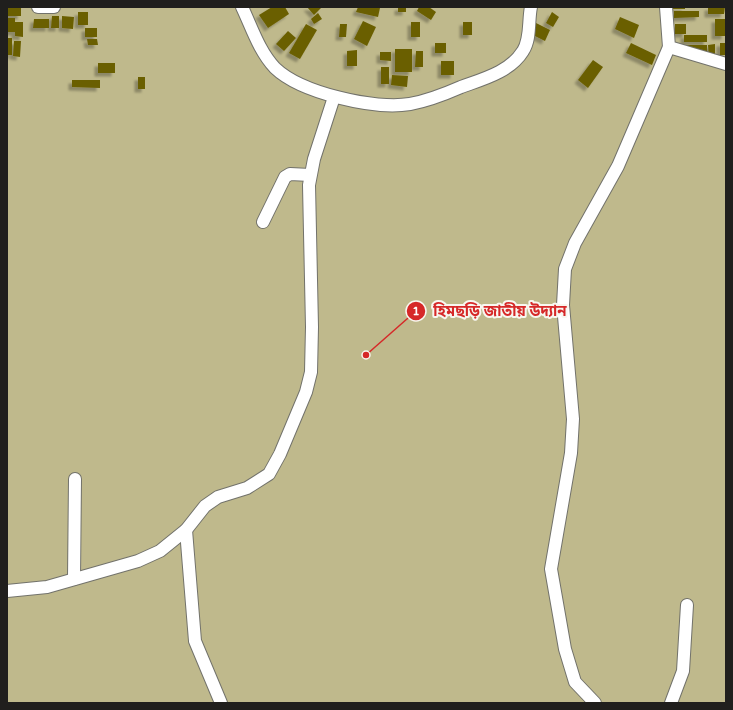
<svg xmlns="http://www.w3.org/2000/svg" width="733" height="710" viewBox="0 0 733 710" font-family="'Varela Round','Noto Sans Bengali',sans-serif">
	<defs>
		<filter id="shadow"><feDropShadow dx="-3.5" dy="3.5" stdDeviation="1" flood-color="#0004"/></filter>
	</defs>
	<rect width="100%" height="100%" fill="#ebeae3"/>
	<rect fill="#bfb98c" x="7" y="7" width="719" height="696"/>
	<g fill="#6a5f04" filter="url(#shadow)">
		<polygon points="272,7 285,7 289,14 268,28 259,15"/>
		<polygon points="307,7 322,7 314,15"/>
		<polygon points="358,7 380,8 378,17 356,12"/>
		<rect x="398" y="7" width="8" height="5"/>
		<polygon points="419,7 429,7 436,12 431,20 417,11"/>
		<rect x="671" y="7" width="14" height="2"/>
		<polygon points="708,7 725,7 724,14 708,14"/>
		<rect x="7" y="8" width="14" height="8"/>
		<polygon points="674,11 699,11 699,17 674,18"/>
		<rect x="78" y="12" width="10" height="13"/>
		<polygon points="552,12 559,17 553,27 546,23"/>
		<polygon points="318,13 322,19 314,24 311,19"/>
		<polygon points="52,16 59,16 59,28 51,28"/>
		<polygon points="62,16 74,17 73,29 62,28"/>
		<polygon points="620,17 639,25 634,38 615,29"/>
		<polygon points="7,18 15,18 15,22 23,22 23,37 15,36 15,32 7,32"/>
		<polygon points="34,19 49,19 49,28 33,28"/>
		<rect x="715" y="19" width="10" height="17"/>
		<polygon points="363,21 376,27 367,46 354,39"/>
		<rect x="411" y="22" width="9" height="15"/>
		<rect x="463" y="22" width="9" height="13"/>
		<polygon points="536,23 550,30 545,41 531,34"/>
		<polygon points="306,24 317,30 300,59 289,53"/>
		<polygon points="340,24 347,24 346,37 339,37"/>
		<rect x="675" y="24" width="11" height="10"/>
		<rect x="85" y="28" width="12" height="9"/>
		<polygon points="288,31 296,38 284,51 276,44"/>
		<rect x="684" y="35" width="23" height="7"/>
		<rect x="7" y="38" width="5" height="17"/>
		<polygon points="87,39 97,39 98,45 88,45"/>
		<polygon points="14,41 21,41 20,57 13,56"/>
		<rect x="435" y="43" width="11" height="10"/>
		<polygon points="631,43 656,55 652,65 626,53"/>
		<polygon points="720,43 725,43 726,55 720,55"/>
		<polygon points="715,44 715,57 709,58 708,45"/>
		<rect x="687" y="45" width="20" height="6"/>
		<rect x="395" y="49" width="17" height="23"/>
		<polygon points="357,50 357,66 347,66 347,51"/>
		<polygon points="416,51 423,51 423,67 415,67"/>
		<polygon points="380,52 391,52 391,61 380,60"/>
		<polygon points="593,60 603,67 588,88 578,80"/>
		<rect x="441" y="61" width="13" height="14"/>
		<rect x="98" y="63" width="17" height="10"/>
		<rect x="381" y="67" width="8" height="17"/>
		<polygon points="392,75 408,76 407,87 391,85"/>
		<rect x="138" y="77" width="7" height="12"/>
		<polygon points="72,80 100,80 100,88 72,87"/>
	</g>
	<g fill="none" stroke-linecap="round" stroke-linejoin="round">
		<defs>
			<g id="minor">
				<polyline points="38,7 54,7"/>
				<path d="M242,7C252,28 259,51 275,68C301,93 375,110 410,104C427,101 445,94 461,87C483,79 510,72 523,51C531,39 528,21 531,7"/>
				<polyline points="666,7 669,47 726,64"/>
				<polyline points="263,222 285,177 290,174 310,175"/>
				<polyline points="186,530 195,641 221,703"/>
				<polyline points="74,579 75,479"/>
				<polyline points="7,591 47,587 138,561 160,551 186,530 205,506 218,497 247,488 269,474 280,454 306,392 311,372 312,327 309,185 314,159 334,97"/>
				<polyline points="595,703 575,682 565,649 551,569 571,453 573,419 563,305 565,269 575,243 618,166 669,47"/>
				<polyline points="671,703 683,671 687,605"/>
			</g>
		</defs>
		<use href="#minor" stroke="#72726b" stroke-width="14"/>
		<use href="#minor" stroke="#fff" stroke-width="12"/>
	</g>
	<path fill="none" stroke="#d62828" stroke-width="1.5" d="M366 355L416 311"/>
	<g fill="#d62828" stroke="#f8f7f0" stroke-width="1.5">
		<circle cx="366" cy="355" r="4"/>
		<circle cx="416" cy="311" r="10"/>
	</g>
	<g font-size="12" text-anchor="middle" font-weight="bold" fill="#fff">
		<text x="416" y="315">1</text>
	</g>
	<g font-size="15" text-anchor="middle" font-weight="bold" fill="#d62828" stroke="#f8f7f0" stroke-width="4" stroke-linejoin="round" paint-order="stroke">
		<text x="500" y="316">হিমছড়ি জাতীয় উদ্যান</text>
	</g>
	<rect width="733" height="710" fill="none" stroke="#201f1d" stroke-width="16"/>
</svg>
